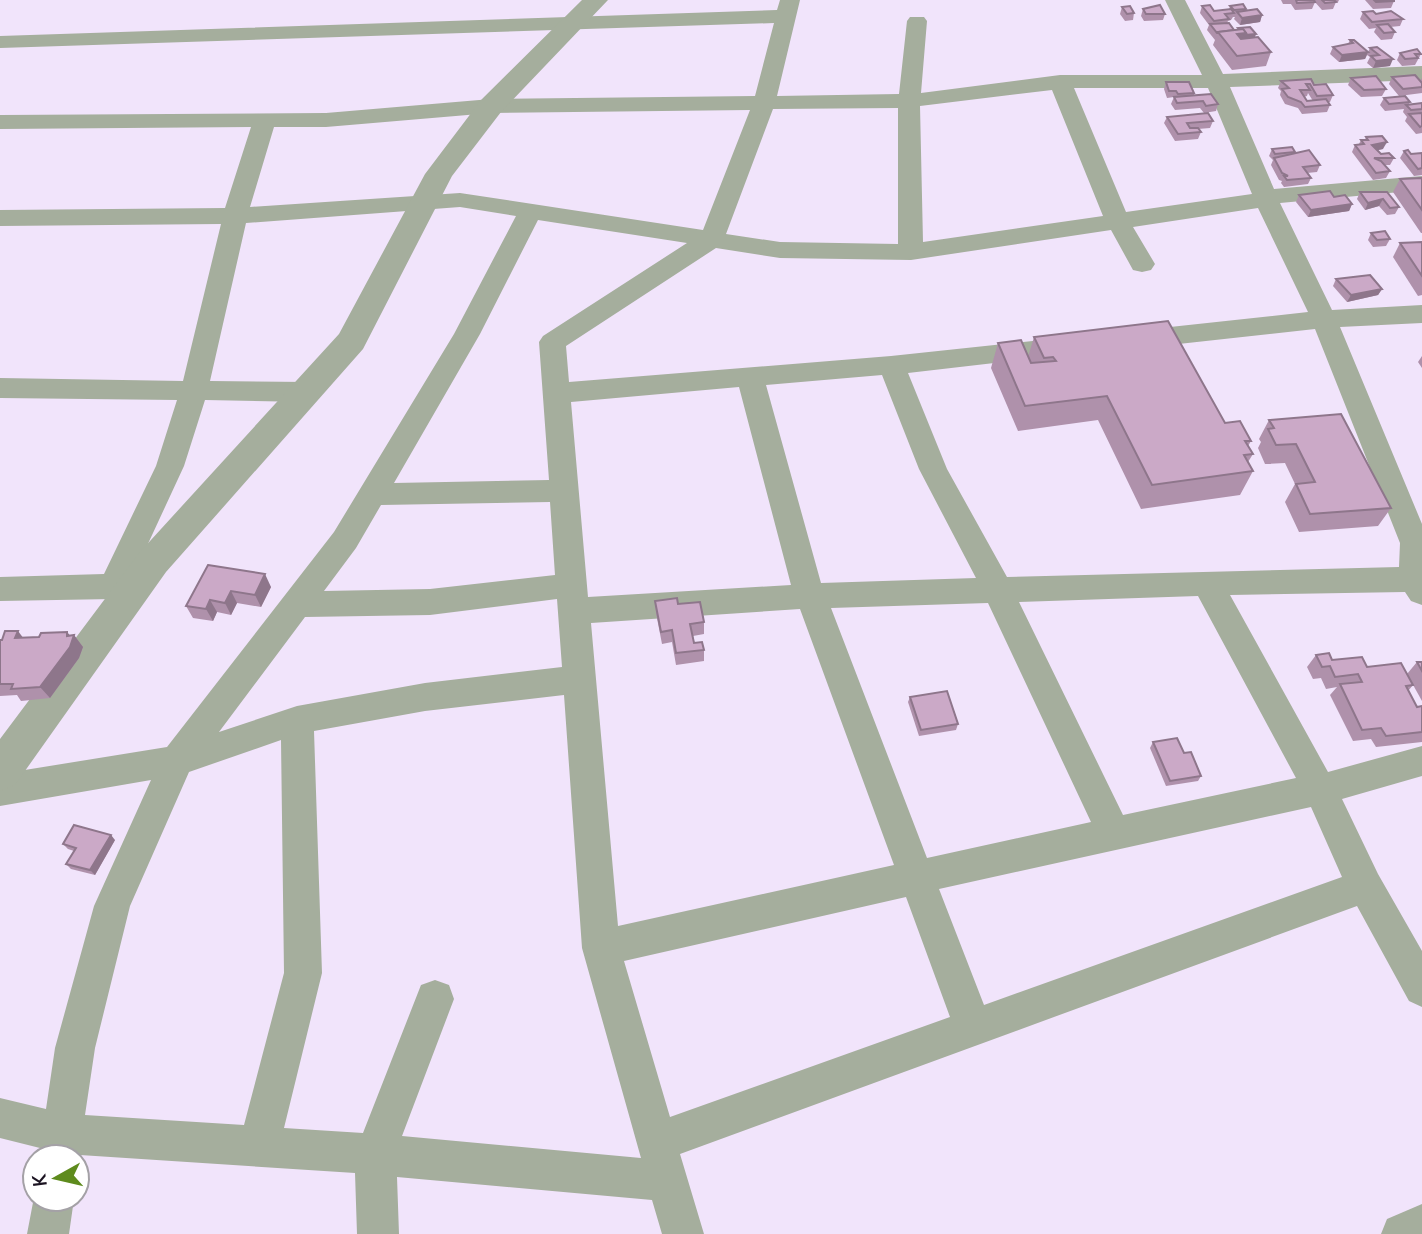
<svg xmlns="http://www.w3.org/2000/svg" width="1422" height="1234" viewBox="0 0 1422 1234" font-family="Manrope,sans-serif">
	<rect width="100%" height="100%" fill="#f1e4fb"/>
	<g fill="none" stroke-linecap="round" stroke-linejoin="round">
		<g fill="#a5ae9d" fill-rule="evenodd">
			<path d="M780,0H800L777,96L899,94L907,21L910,17H924L927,21L921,93L1060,75H1202L1165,0H1185L1223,74L1422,66V80L1230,87L1274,189L1422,176V190L1280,203L1332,310L1422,305V323L1340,327L1422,524V605L1411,601L1405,592L1230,595L1328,772L1422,746V776L1342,799L1378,874L1422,951V1007L1409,1001L1357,906L680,1154L704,1234H662L652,1200L397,1177L399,1234H357L355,1173L80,1155L77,1163V1157H38L40,1148L0,1138V1098L46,1109L55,1048L94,906L151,780L0,806V774L167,747L334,532L454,334L516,216L460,207L246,223L210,381L307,382L317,385L321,392L317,399L307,402L205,400L184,466L134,574L143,577L147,586L143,595L113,599L0,601V577L104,574L156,466L177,400L0,398V378L183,381L221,224L0,226V210L225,208L251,127L0,129V115L326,113L491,99L755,96L774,23L0,48V36L777,10ZM1074,88H1208L1252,194L1126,212ZM1052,90L1103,216L923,242L920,106ZM898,108V244L780,242L726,234L773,109ZM750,110L703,230L460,193L250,207L274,127H326L491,113ZM1258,208L1308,312L1133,331L1124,334L1120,340L1124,346L1133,349L1315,329L1400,543L1399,567L1007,577L947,469L908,373L1080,353L1084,346L1080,339L1071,337L891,356L569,382L566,346L716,248L780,258L911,260L1111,230L1133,270L1142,272L1151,270L1155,264L1133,227ZM538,220L687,243L543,336L539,342L549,480L394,483L480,334ZM882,375L919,469L976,578L821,583L766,385ZM739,387L791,585L588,597L571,402ZM550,502L555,575L430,589L324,591L356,548L381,505ZM1198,596L1296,778L1123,815L1019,602ZM557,599L562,667L425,683L297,706L219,732L305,617L430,615ZM988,603L1091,822L927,858L831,608ZM800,609L894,865L618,926L591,623ZM564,695L582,948L641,1158L402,1136L454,999L449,985L435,980L421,985L363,1133L284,1128L322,973L314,731L425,711ZM281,740L284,973L244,1125L85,1115L95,1048L130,906L189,772ZM1311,807L1342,877L984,1005L939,889ZM906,897L950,1017L670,1117L624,961Z"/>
			<polygon points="35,1192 35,1199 74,1199 69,1234 27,1234"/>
			<polygon points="1422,1204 1422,1234 1381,1234 1387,1219"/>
		</g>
		<polygon fill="#a5ae9d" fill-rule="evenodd" points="582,0 608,0 501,112 452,176 363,349 166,572 15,785 0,791 0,739 140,552 339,334 425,174 481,100"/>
	</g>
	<g fill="#af91ab" fill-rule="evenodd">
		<polygon points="1281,0 1339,0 1338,2 1336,2 1333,9 1322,10 1314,1 1315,2 1312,9 1295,10 1291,4 1283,4"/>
		<polygon points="1365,0 1394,0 1394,1 1391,8 1373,9"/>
		<polygon points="1202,6 1214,11 1229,10 1230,6 1246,9 1246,11 1262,15 1260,22 1240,25 1234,19 1235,17 1233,17 1231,20 1228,21 1227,23 1234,30 1237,30 1238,28 1255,37 1271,52 1266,66 1232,70 1213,45 1215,40 1207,30 1209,25 1200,13"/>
		<polygon points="1122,7 1134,13 1133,20 1125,21 1120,14"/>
		<polygon points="1143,9 1165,14 1163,20 1144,21 1141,16"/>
		<polygon points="1363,12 1376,14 1403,19 1400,26 1390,27 1395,32 1392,39 1381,40 1374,32 1376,28 1369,29 1360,19"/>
		<polygon points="1350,40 1368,52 1370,48 1377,47 1390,66 1373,68 1367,63 1370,57 1367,55 1365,59 1339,62 1330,54 1333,47 1348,44"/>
		<polygon points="1400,53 1421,54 1415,65 1402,66 1397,60"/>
		<polygon points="1392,77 1420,81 1422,78 1422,93 1399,96 1389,84"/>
		<polygon points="1351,78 1386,89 1382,96 1361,97 1348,85"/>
		<path d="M1281,81L1314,85L1333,95L1330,102H1328L1330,105L1327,112L1302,114L1298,108L1285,104L1280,95L1281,91L1278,88ZM1308,93L1313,101H1307L1304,97L1307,96Z"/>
		<polygon points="1166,82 1194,93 1194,96 1218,104 1216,111 1204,113 1200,108 1175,110 1171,104 1174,97 1167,98 1164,89"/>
		<polygon points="1384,98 1410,102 1409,104 1422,103 1422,133 1416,134 1405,121 1407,117 1403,112 1404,109 1385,111 1380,105"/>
		<polygon points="1167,117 1213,121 1210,128 1198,129 1201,132 1198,139 1175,141 1164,123"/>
		<polygon points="1366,137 1383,149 1378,150 1381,154 1394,158 1390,165 1385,165 1390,171 1386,178 1373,180 1352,152 1355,145 1359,144 1361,140 1365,140"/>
		<polygon points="1272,149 1295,152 1295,153 1320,165 1317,172 1307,173 1311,178 1308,184 1284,187 1281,183 1282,181 1279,180 1271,165 1273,160 1269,156"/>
		<polygon points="1404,151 1411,154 1422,153 1422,175 1414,176 1400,158"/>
		<polygon points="1422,178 1422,233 1421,233 1393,192 1400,179"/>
		<polygon points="1360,192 1387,192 1399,207 1395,214 1387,215 1379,206 1365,210 1357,199"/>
		<polygon points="1299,195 1334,197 1352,204 1349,211 1308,217 1296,202"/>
		<polygon points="1371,233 1390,239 1386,246 1373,247 1368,240"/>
		<polygon points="1422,242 1422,295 1418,296 1393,257 1400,243"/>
		<polygon points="1336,279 1382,289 1378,295 1347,302 1333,286"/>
		<polygon points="1034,337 1225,423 1251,441 1248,446 1253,454 1248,462 1253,471 1240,495 1141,509 1098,420 1018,431 991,368 998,343 1028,357"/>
		<polygon points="1422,356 1422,368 1418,362"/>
		<polygon points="1269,420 1391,508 1378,526 1299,532 1285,502 1295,484 1285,463 1265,464 1258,448 1261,442 1259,439"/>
		<polygon points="208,565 271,587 261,607 237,603 231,615 217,612 213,621 193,618 186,606"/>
		<polygon points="655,601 678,604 704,622 704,634 693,636 694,643 704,650 704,661 676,665 672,642 662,644 656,613"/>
		<polygon points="67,632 70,636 74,635 83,647 79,658 50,698 21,701 17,695 0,696 0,640 39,637"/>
		<polygon points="1316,655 1332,660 1367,667 1413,685 1408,691 1417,707 1422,706 1422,742 1376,747 1371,739 1353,741 1330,695 1337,687 1326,689 1321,678 1313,679 1307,667"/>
		<polygon points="1417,662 1422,662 1422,701 1407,674"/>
		<polygon points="910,697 958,724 956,730 919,736 908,702"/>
		<polygon points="1153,742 1184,753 1201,776 1198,781 1166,786 1150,748"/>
		<polygon points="115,840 95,875 71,869 66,864 74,851 68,849 63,844"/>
	</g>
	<g fill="#8e768b">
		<polygon points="1262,15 1260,22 1240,25 1242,18"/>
		<polygon points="1246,33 1256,34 1254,41 1243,42 1237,34"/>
		<polygon points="1368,52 1365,59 1339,62 1342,55"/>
		<polygon points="1393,59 1390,66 1373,68 1376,61"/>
		<polygon points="1387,142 1383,149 1369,152 1372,145"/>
		<polygon points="1383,199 1379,206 1365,210 1368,203"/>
		<polygon points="1352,204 1349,211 1308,217 1311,210"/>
		<polygon points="1382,289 1378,295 1347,302 1351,295"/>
		<polygon points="265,574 271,587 261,607 255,595"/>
		<polygon points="231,591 237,603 231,615 225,603"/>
		<polygon points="210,600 217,612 213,621 206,609"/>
		<polygon points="18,631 27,643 15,638"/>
		<polygon points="67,632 73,639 74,635 83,647 79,658 50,698 40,687 67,636"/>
		<polygon points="111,835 115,840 95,875 90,870"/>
	</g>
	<g fill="#cba9c7" stroke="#8e768b" stroke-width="2">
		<polygon points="1296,0 1314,0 1315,2 1297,3"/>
		<polygon points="1322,0 1334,0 1336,2 1325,3"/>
		<polygon points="1374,0 1394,0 1394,1 1376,2"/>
		<polygon points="1243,4 1246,9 1234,10 1230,6"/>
		<polygon points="1160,5 1165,14 1146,14 1143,9"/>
		<polygon points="1210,5 1214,11 1231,9 1234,13 1225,14 1229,19 1214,21 1202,6"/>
		<polygon points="1130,6 1134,13 1127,14 1122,7"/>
		<polygon points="1257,9 1262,15 1242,18 1237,12"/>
		<polygon points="1373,11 1376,14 1391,11 1403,19 1372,22 1363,12"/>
		<polygon points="1229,23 1234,30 1218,32 1219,33 1217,33 1210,24"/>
		<polygon points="1388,24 1395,32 1384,33 1377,25"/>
		<polygon points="1250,27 1256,34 1245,35 1246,33 1243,29 1239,29 1238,28"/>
		<polygon points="1243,29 1246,33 1237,34 1241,39 1258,37 1271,52 1237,56 1218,32"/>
		<polygon points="1350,40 1354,40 1368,52 1342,55 1333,47 1353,43"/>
		<polygon points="1377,47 1393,59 1376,61 1371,56 1379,55 1370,48"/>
		<polygon points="1417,49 1421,54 1415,54 1418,58 1405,59 1400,53"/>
		<polygon points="1415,75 1422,83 1422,87 1403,89 1392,77"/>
		<polygon points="1376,76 1386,89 1364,90 1351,78"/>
		<polygon points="1311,79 1314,85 1326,84 1333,95 1317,96 1310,84 1306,84 1310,90 1300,90 1307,101 1326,99 1330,105 1305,107 1301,102 1288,97 1282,89 1289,88 1281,81"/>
		<polygon points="1166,82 1189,82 1194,93 1178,94 1176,91 1169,91"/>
		<polygon points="1211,94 1218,104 1206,106 1203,101 1177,103 1174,97"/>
		<polygon points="1405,96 1410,102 1389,104 1384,98"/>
		<polygon points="1422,103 1422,109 1411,110 1406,105"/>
		<polygon points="1208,113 1213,121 1187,123 1190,128 1198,128 1201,132 1178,134 1167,117"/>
		<polygon points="1422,113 1422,126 1420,127 1409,114"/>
		<polygon points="1382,136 1387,142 1372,145 1381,154 1389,153 1394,158 1374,158 1381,161 1390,171 1376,173 1355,145 1364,144 1361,140 1368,140 1366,137"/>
		<polygon points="1292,147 1295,152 1275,154 1272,149"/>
		<polygon points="1309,150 1320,165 1303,167 1311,178 1287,180 1284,176 1288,176 1282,173 1274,158"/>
		<polygon points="1408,150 1411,154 1422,153 1422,168 1418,169 1404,151"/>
		<polygon points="1422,178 1422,210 1400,179"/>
		<polygon points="1330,191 1334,197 1345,195 1352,204 1311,210 1299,195"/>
		<polygon points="1360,192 1387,192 1399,207 1390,208 1383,199 1368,203"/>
		<polygon points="1385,231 1390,239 1377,240 1371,233"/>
		<polygon points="1422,242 1422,276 1400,243"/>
		<polygon points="1370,275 1382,289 1351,295 1336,279"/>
		<polygon points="1168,321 1225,423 1240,421 1251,441 1245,441 1253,454 1244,455 1253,471 1152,485 1107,396 1025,406 998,343 1021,340 1031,363 1056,361 1053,357 1044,358 1034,337"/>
		<polygon points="1341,414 1391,508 1310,514 1296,484 1315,482 1296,444 1276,445 1268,429 1274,428 1269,420"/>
		<polygon points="208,565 265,574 255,595 231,591 225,603 210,600 206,609 186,606"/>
		<polygon points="677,598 678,604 700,602 704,622 690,624 694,643 702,642 704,650 676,653 672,630 661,632 655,601"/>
		<polygon points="5,631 18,631 15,638 39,637 41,633 67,632 67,636 74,635 70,647 40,687 11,689 13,684 0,684 0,640 2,640"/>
		<polygon points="1329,653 1332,660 1362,657 1367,667 1401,663 1413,685 1406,686 1417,707 1422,706 1422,732 1386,736 1381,728 1362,730 1340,684 1362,682 1358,674 1335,677 1330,666 1322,667 1316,655"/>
		<polygon points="1417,662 1422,662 1422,671"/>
		<polygon points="947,691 958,724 921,730 910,697"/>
		<polygon points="1177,738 1184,753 1191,752 1201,776 1170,781 1153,742"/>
		<polygon points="74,825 111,835 90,870 66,864 76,848 63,844"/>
	</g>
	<g transform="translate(56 1178) rotate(262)"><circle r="33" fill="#ffffff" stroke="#a4a1a6" stroke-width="2"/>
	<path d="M0-5L12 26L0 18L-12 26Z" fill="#5e8b1d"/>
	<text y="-10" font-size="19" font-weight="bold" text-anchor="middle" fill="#1b1321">K</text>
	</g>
</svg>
